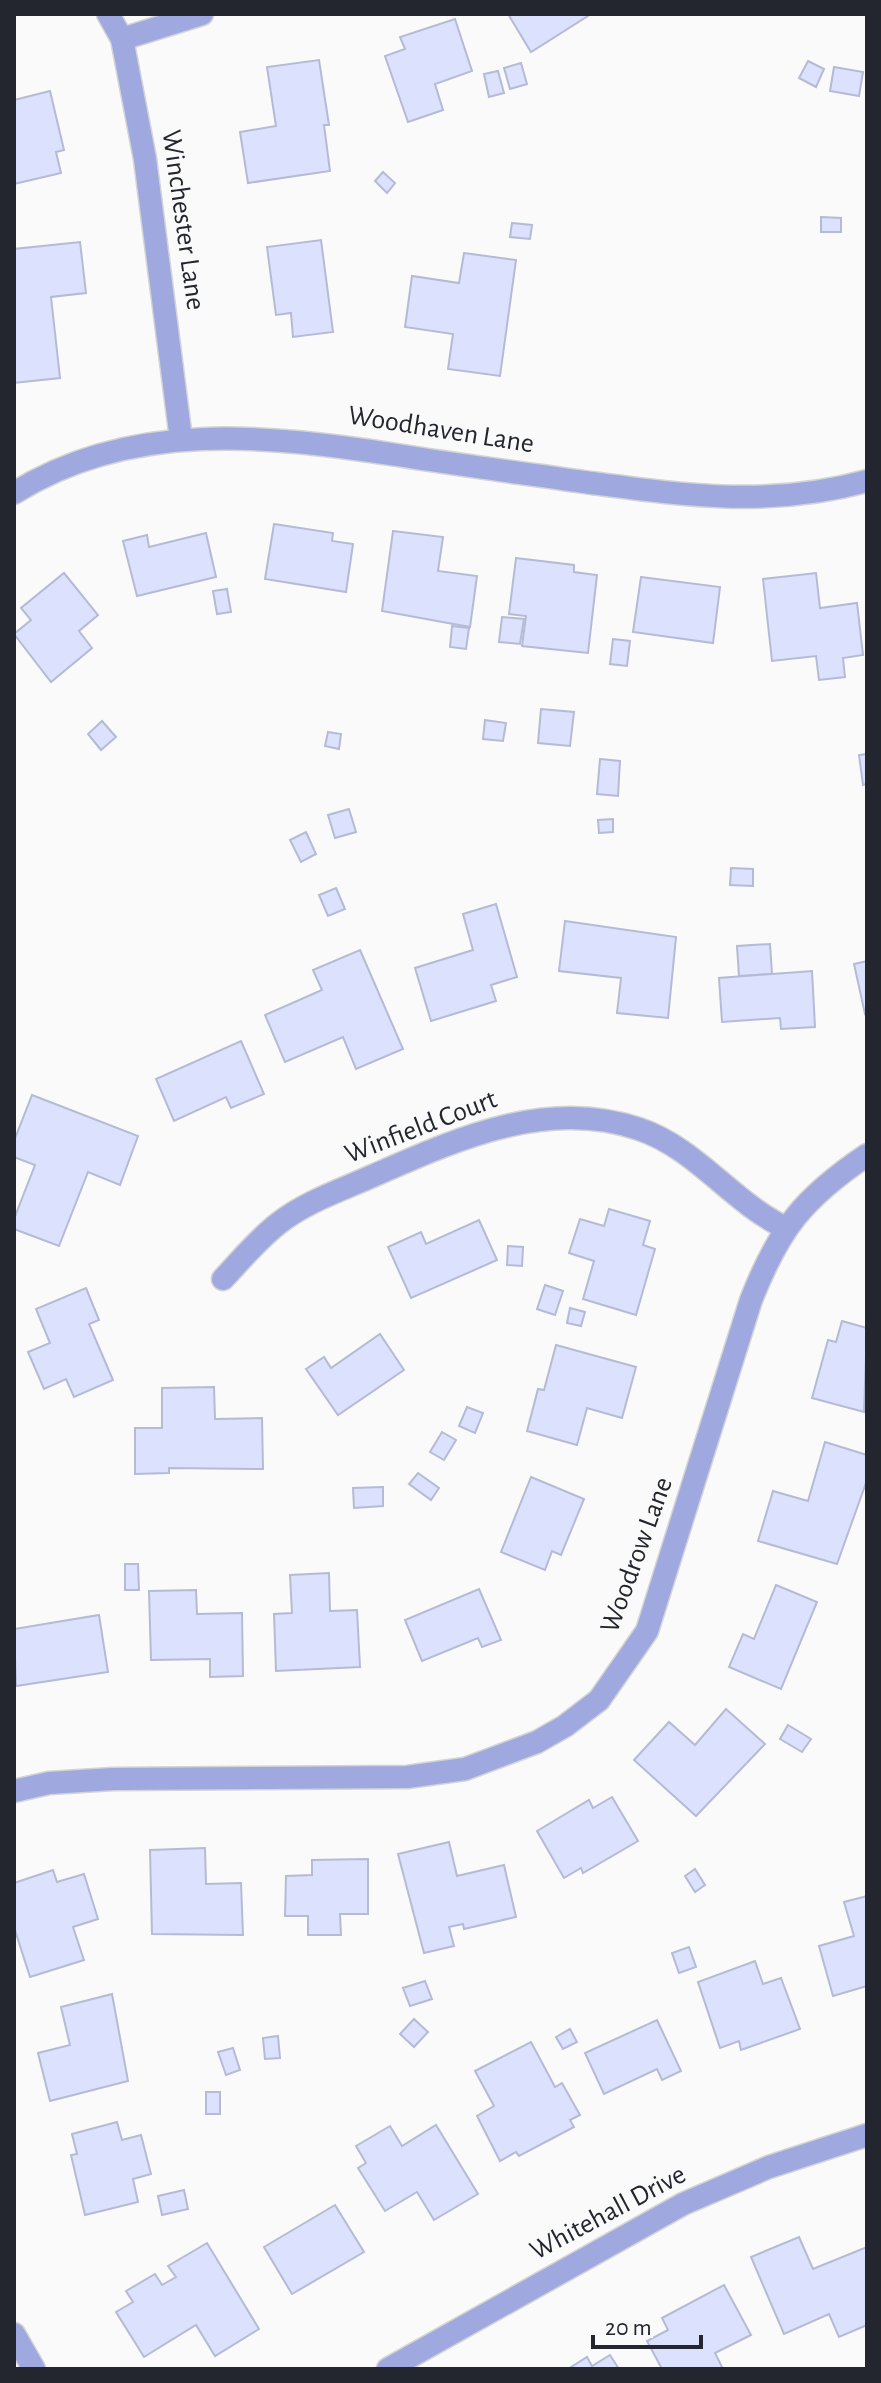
<svg xmlns="http://www.w3.org/2000/svg" width="881" height="2383" viewBox="0 0 881 2383" font-family="'Alegreya Sans',sans-serif">
	<rect width="100%" height="100%" fill="#fafafa"/>
	<g fill="#dce2fd" stroke="#b5bad5" stroke-width="2">
		<polygon points="508,14 591,14 531,52"/>
		<polygon points="455,19 472,71 435,84 443,110 408,122 385,56 405,49 400,37"/>
		<polygon points="319,60 329,125 324,125 330,171 248,183 240,132 276,126 267,67"/>
		<polygon points="808,61 824,69 816,87 799,78"/>
		<polygon points="521,63 527,84 510,89 504,68"/>
		<polygon points="834,67 863,72 859,96 830,91"/>
		<polygon points="498,71 504,93 489,97 484,74"/>
		<polygon points="50,91 64,150 56,152 61,173 14,184 14,100"/>
		<polygon points="383,172 395,183 387,193 375,181"/>
		<polygon points="821,217 841,218 841,232 821,232"/>
		<polygon points="512,223 532,225 530,239 510,237"/>
		<polygon points="321,240 333,332 293,337 291,313 276,315 267,247"/>
		<polygon points="80,242 86,293 51,297 60,378 14,383 14,249"/>
		<polygon points="464,253 516,260 500,376 448,369 453,334 405,327 412,276 459,283"/>
		<polygon points="274,524 333,533 332,541 353,544 346,592 265,579"/>
		<polygon points="393,531 443,537 438,571 477,576 470,627 382,611"/>
		<polygon points="206,533 216,577 137,596 123,541 147,535 149,547"/>
		<polygon points="516,558 574,565 574,572 597,575 588,653 522,646 526,616 509,614"/>
		<polygon points="64,573 98,615 79,631 92,648 51,682 14,634 31,620 21,608"/>
		<polygon points="816,573 820,608 857,603 863,655 843,658 845,677 819,680 816,656 772,661 763,579"/>
		<polygon points="641,577 720,587 713,643 633,632"/>
		<polygon points="227,589 231,612 217,614 213,591"/>
		<polygon points="502,617 524,619 520,644 499,642"/>
		<polygon points="452,626 469,628 466,649 450,647"/>
		<polygon points="613,639 630,641 627,666 610,664"/>
		<polygon points="541,709 574,712 570,746 538,743"/>
		<polygon points="485,720 506,723 503,741 483,739"/>
		<polygon points="102,721 116,737 101,750 88,734"/>
		<polygon points="328,732 341,734 339,749 325,746"/>
		<polygon points="867,754 867,784 863,785 859,755"/>
		<polygon points="600,759 620,761 618,796 597,794"/>
		<polygon points="349,809 356,832 335,838 328,815"/>
		<polygon points="613,819 613,832 599,833 598,820"/>
		<polygon points="306,832 316,854 301,862 290,840"/>
		<polygon points="731,868 753,869 753,886 730,885"/>
		<polygon points="336,888 345,909 328,916 319,895"/>
		<polygon points="496,904 517,977 491,985 496,1001 431,1021 415,968 473,950 463,914"/>
		<polygon points="565,921 676,937 668,1018 617,1013 621,978 559,971"/>
		<polygon points="770,944 772,974 739,976 737,946"/>
		<polygon points="360,950 403,1049 356,1069 343,1037 285,1062 265,1015 322,990 313,970"/>
		<polygon points="867,961 867,1013 865,1014 854,964"/>
		<polygon points="812,971 815,1027 781,1029 780,1018 722,1022 719,978"/>
		<polygon points="241,1041 264,1094 231,1108 226,1097 174,1121 156,1079"/>
		<polygon points="32,1095 138,1136 120,1185 88,1172 59,1246 14,1229 14,1219 35,1165 14,1157 14,1141"/>
		<polygon points="609,1209 650,1221 643,1245 655,1249 636,1315 583,1299 594,1261 569,1253 580,1219 604,1226"/>
		<polygon points="479,1220 497,1260 411,1298 388,1247 421,1232 426,1244"/>
		<polygon points="508,1246 523,1247 522,1266 507,1265"/>
		<polygon points="545,1285 563,1291 555,1315 537,1309"/>
		<polygon points="86,1288 99,1320 89,1324 113,1380 74,1397 66,1379 44,1389 28,1352 50,1343 36,1309"/>
		<polygon points="570,1308 585,1312 581,1326 567,1323"/>
		<polygon points="842,1321 867,1328 864,1412 812,1398 828,1340 836,1342"/>
		<polygon points="380,1334 404,1370 338,1415 306,1369 324,1357 331,1368"/>
		<polygon points="556,1345 636,1367 622,1418 587,1408 577,1445 527,1431 538,1389 544,1390"/>
		<polygon points="214,1387 215,1419 262,1418 263,1469 169,1468 169,1473 135,1474 135,1428 162,1428 162,1388"/>
		<polygon points="467,1407 483,1413 475,1433 459,1426"/>
		<polygon points="442,1432 456,1440 444,1460 430,1452"/>
		<polygon points="825,1442 867,1455 867,1480 837,1564 758,1541 773,1491 808,1501"/>
		<polygon points="418,1473 439,1488 431,1500 409,1484"/>
		<polygon points="531,1477 584,1499 561,1555 552,1551 545,1570 501,1552"/>
		<polygon points="383,1487 383,1506 354,1508 353,1488"/>
		<polygon points="125,1564 138,1564 139,1590 125,1590"/>
		<polygon points="329,1573 330,1611 357,1610 360,1667 276,1671 274,1614 292,1613 290,1575"/>
		<polygon points="776,1585 817,1602 781,1689 729,1667 743,1634 754,1639"/>
		<polygon points="479,1589 501,1640 482,1647 478,1638 422,1661 405,1620"/>
		<polygon points="196,1590 197,1614 242,1613 243,1676 210,1677 210,1659 151,1660 149,1591"/>
		<polygon points="99,1615 108,1672 16,1686 14,1629"/>
		<polygon points="726,1709 765,1744 696,1816 634,1760 669,1722 695,1745"/>
		<polygon points="788,1725 811,1739 802,1752 780,1739"/>
		<polygon points="612,1797 638,1841 583,1873 581,1868 564,1878 537,1831 589,1800 593,1808"/>
		<polygon points="449,1842 457,1876 504,1865 516,1917 464,1929 463,1924 449,1927 454,1946 424,1953 398,1854"/>
		<polygon points="205,1848 206,1884 241,1883 243,1935 152,1934 150,1850"/>
		<polygon points="368,1859 368,1914 340,1914 341,1935 308,1935 308,1916 285,1916 286,1876 312,1875 312,1860"/>
		<polygon points="695,1869 705,1885 695,1892 685,1876"/>
		<polygon points="53,1870 57,1882 84,1874 98,1919 73,1927 84,1960 30,1977 14,1927 14,1883"/>
		<polygon points="867,1896 867,1986 833,1996 819,1946 854,1936 844,1902"/>
		<polygon points="689,1947 696,1967 679,1973 672,1953"/>
		<polygon points="755,1961 763,1984 781,1978 800,2029 741,2050 739,2041 720,2048 698,1982"/>
		<polygon points="425,1981 432,1999 410,2006 403,1988"/>
		<polygon points="112,1994 128,2081 50,2101 38,2053 70,2045 61,2007"/>
		<polygon points="414,2019 428,2032 414,2047 400,2034"/>
		<polygon points="657,2020 681,2071 662,2080 657,2069 604,2094 585,2053"/>
		<polygon points="570,2029 577,2042 563,2049 556,2037"/>
		<polygon points="278,2036 280,2058 265,2059 263,2038"/>
		<polygon points="531,2042 555,2087 562,2083 580,2115 570,2120 574,2127 519,2156 516,2152 500,2161 477,2116 494,2106 475,2071"/>
		<polygon points="233,2048 240,2070 226,2075 218,2052"/>
		<rect x="206" y="2092" width="14" height="22"/>
		<polygon points="117,2122 122,2140 141,2135 151,2174 133,2179 138,2202 85,2215 71,2155 77,2154 72,2134"/>
		<polygon points="436,2125 478,2194 434,2220 417,2192 385,2211 358,2168 366,2163 356,2146 390,2126 402,2146"/>
		<polygon points="184,2190 188,2209 162,2215 158,2196"/>
		<polygon points="335,2205 364,2252 292,2294 264,2247"/>
		<polygon points="799,2237 813,2269 867,2247 867,2325 839,2337 829,2314 784,2334 751,2257"/>
		<polygon points="207,2243 259,2329 215,2356 196,2325 144,2357 116,2312 133,2302 126,2291 155,2274 162,2285 176,2277 168,2266"/>
		<polygon points="724,2285 751,2335 715,2353 723,2369 662,2369 647,2341 668,2330 662,2318"/>
		<polygon points="610,2355 619,2369 568,2369 587,2357 592,2366"/>
	</g>
	<g fill="none" stroke-linecap="round" stroke-linejoin="round">
		<defs>
			<g id="minor">
				<polyline points="108,14 122,39 145,159 181,439"/>
				<polyline points="122,39 202,14"/>
				<path d="M14,493C131,420 267,435 397,455C459,465 522,473 584,482C683,495 768,508 867,481"/>
				<path d="M223,1279C241,1260 258,1239 279,1223C307,1201 344,1189 377,1174C459,1138 548,1098 639,1129C696,1148 732,1202 784,1227"/>
				<path d="M14,1791L49,1783L113,1779L407,1777L465,1769L537,1742L565,1726L599,1700L647,1631L751,1300C779,1229 803,1198 867,1155"/>
				<polyline points="14,2334 34,2369"/>
				<polyline points="388,2369 683,2204 769,2167 867,2135"/>
			</g>
		</defs>
		<use href="#minor" stroke="#d3d4d5" stroke-width="25"/>
		<use href="#minor" stroke="#9fa8df" stroke-width="22"/>
	</g>
	<g text-anchor="middle" dominant-baseline="central" stroke-width="8" stroke-linejoin="round" paint-order="stroke">
		<g font-size="28" fill="#23252f" stroke="#fafafa">
			<text transform="translate(183 220) rotate(82)">Winchester Lane</text>
			<text transform="translate(441 430) rotate(9)">Woodhaven Lane</text>
			<text transform="translate(421 1127) rotate(-21)">Winfield Court</text>
			<text transform="translate(637 1555) rotate(-70)">Woodrow Lane</text>
			<text transform="translate(608 2213) rotate(-28)">Whitehall Drive</text>
		</g>
	</g>
	<rect width="881" height="2383" fill="none" stroke="#23252f" stroke-width="32"/>
	<path d="M593 2335v12h108v-12" fill="none" stroke="#23252f" stroke-width="4"/>
	<text x="605" y="2335" font-size="24" fill="#23252f" stroke="#fafafa" stroke-width="6" paint-order="stroke">20 m</text>
</svg>
